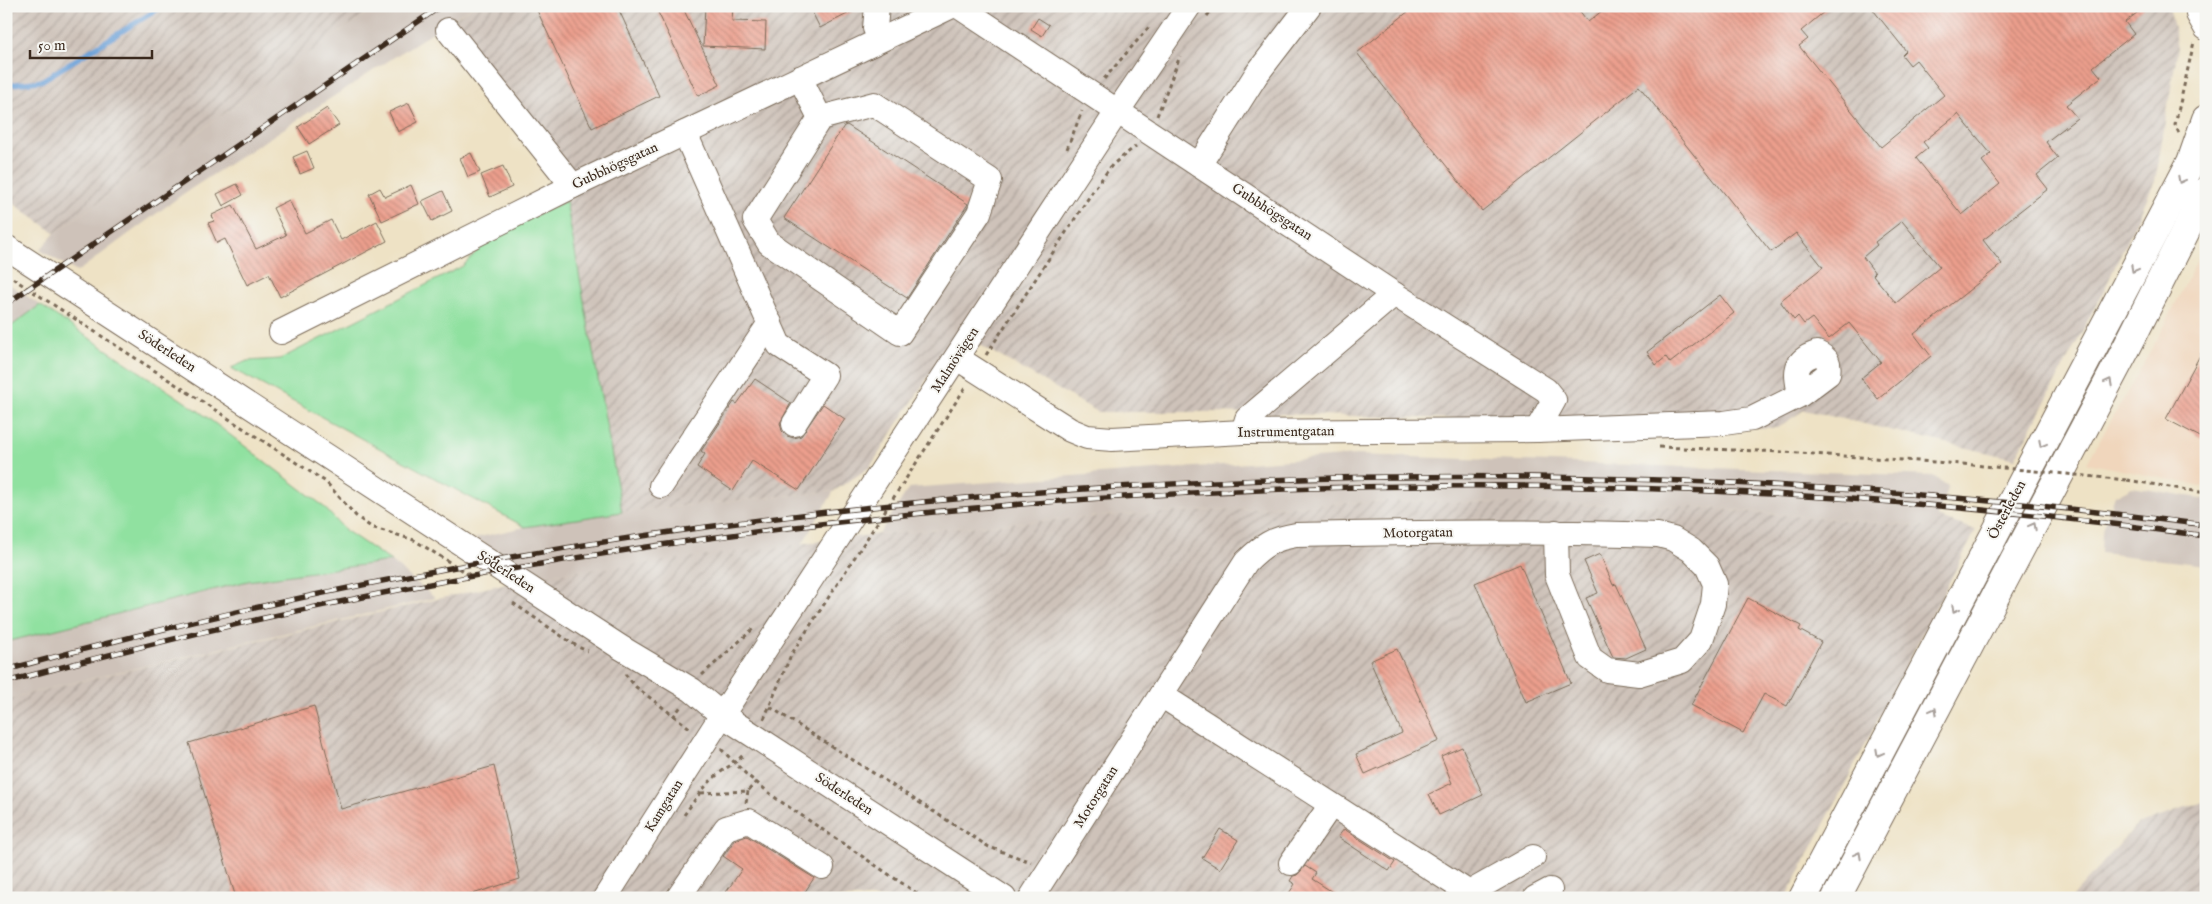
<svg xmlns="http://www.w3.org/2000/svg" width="2212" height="904" viewBox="0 0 2212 904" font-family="'IM FELL English',serif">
	<defs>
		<pattern id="industrial-furrows" width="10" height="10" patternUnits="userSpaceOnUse" patternTransform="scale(1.25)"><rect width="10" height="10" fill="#cec2b9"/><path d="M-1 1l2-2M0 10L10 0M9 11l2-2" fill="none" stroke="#a89e96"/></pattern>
		<pattern id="building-back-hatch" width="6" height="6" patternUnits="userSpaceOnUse" patternTransform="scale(1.25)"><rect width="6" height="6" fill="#ec9f8d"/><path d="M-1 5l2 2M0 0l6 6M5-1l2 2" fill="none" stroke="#c08273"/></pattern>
	</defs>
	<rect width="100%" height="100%" fill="#f6f6f2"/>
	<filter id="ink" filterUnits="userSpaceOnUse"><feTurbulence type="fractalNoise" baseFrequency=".02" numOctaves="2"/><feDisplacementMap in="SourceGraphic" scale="10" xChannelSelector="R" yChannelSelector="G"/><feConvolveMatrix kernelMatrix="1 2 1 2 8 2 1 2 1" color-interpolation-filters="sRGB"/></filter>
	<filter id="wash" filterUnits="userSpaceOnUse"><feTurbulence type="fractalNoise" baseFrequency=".0096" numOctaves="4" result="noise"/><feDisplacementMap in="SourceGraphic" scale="20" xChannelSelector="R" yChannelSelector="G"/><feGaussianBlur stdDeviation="1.12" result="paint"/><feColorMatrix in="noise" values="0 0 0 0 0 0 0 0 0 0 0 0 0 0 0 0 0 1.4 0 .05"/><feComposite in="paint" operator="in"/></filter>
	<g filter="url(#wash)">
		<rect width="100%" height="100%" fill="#eee2c5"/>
		<polygon fill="#f0d6bc" points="2206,242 2206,487 2087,463 2163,329"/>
		<g fill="url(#industrial-furrows)">
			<polygon points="6,6 377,6 55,233 6,198"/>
			<polygon points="473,6 2169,6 2178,47 2155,181 2106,286 2015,459 1804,410 1777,428 1212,412 1098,412 957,332 870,467 834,491 622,512 566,201 570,172 451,21"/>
			<polygon points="1386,501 1686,506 1927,527 1937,517 1976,530 1786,898 6,898 6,700 38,691 538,576 879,534 1100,516"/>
			<polygon points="2206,801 2206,898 2071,898 2137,825"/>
		</g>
		<g fill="#cec2b9">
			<polygon points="377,6 473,6 183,194 77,272 40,250 55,233"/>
			<polygon points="6,282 40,305 6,330"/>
			<polygon points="1357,455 1933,476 1948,486 1937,517 1928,527 1686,506 1386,501 1100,516 879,534 909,488"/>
			<polygon points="2132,487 2206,499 2206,565 2101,553 2102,532 2115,496"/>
			<polygon points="834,491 802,544 538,576 475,538 525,527 622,512"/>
			<polygon points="391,561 435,598 38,691 6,700 6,642 248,581"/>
		</g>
		<g fill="#90e1a0" stroke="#66865f">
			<polygon points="566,201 622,512 525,527 231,368 247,361 280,359 463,266 490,237"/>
			<polygon points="40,305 200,412 322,505 345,530 391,561 248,581 6,642 6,330"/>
		</g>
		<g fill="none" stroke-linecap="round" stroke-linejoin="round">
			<polyline stroke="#6ba0d8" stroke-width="5" points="6,85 41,81 163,6"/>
		</g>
		<g id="blocks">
			<g fill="url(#building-back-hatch)" fill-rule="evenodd">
				<polygon points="535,6 617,6 659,96 592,128"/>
				<polygon points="655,6 682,6 720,85 698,96"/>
				<polygon points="705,6 733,6 732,21 766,22 765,49 703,46"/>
				<polygon points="809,6 863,6 820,28"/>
				<path d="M1415,6H1576L1588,22L1608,6H1831L1801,31L1808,39L1799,46L1881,147L1944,95L1916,60L1910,65L1902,55L1906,51L1870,6H2146L2125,22L2134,34L2093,67L2101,77L2066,105L2077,118L2046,142L2058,158L2037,175L2048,189L1983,240L2002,264L1914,334L1931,356L1878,399L1861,378L1881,362L1849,323L1829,339L1812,318L1804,324L1798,316L1794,320L1780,301L1823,267L1796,233L1771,252L1639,86L1482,211L1357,53ZM1958,114L1991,154L1982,161L2000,184L1962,215L1916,158L1928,148L1923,142ZM1902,221L1940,267L1896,303L1873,275L1875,273L1863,257L1877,245L1875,242Z"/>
				<polygon points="1038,18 1049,25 1042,36 1031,29"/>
				<polygon points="409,103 418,122 398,132 389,112"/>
				<polygon points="327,108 339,125 309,144 298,127"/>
				<polygon points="847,125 968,204 907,298 784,218 844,126"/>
				<polygon points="307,151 314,168 300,174 293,157"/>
				<polygon points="471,153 480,172 468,177 460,158"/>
				<polygon points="503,166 512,187 490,197 481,175"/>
				<polygon points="237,184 243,195 223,206 217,194"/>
				<polygon points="411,185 419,204 382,221 369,194 380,188 385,197"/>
				<polygon points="443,191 452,211 432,221 422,201"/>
				<polygon points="289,200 305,233 331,220 341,240 377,221 387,241 280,297 269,274 247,285 225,239 217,243 208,223 214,221 212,215 233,205 256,249 286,235 273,208"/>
				<polygon points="1720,295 1734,313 1670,363 1666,357 1656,365 1647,352"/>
				<polygon points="2206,344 2206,440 2166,419"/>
				<polygon points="755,379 791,403 780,423 782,431 787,436 794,438 801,436 823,404 845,419 799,490 752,461 733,491 697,467 705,454 701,451 734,402 737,404"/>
				<polygon points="1600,554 1613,585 1616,584 1646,649 1626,658 1613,657 1586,598 1598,593 1584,561"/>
				<polygon points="1520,564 1571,683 1526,702 1475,583"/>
				<polygon points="1748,598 1801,626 1799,630 1821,642 1787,706 1764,694 1743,733 1691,705"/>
				<polygon points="1397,649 1439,741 1365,774 1356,754 1402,733 1370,661"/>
				<polygon points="314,706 341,809 494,766 520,879 460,898 236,898 189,743"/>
				<polygon points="1462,747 1483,795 1439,815 1429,794 1452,783 1441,756"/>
				<polygon points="1220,829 1238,840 1220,869 1202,858"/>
				<polygon points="1344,829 1395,862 1389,871 1338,837"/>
				<polygon points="747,836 814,878 801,898 722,898 742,869 723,856 735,840"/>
				<polygon points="1305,866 1316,873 1312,879 1342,898 1286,898 1295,884 1290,881 1293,876 1297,875"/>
			</g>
		</g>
	</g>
	<g filter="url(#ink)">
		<use href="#blocks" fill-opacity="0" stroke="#7a6a58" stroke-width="1"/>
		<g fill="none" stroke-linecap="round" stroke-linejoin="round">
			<defs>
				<g id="minor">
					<polyline points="877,6 875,28 880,39"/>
					<polyline points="958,6 1394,294 1546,390 1554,400 1537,430"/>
					<polyline points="2200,6 2198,14 2206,28"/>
					<polyline points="448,30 573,186"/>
					<polyline points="800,78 820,118"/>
					<polygon points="874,104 990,180 979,213 900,333 769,243 755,220 820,118"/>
					<polyline points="685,133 779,345 825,375 794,424"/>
					<polyline points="1199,165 1256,75 1309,6"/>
					<polyline points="6,247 620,647 692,690 722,715 756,737 1004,898"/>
					<polyline points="281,332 573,186 952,6"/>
					<path d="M957,358L1070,430L1087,437L1112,439L1243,432L1537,430L1724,423L1752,419L1800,395C1796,373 1792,361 1817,353C1828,358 1830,363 1828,374L1800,395"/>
					<polyline points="1243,432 1247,419 1394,294"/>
					<polyline points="661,486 770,323"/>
					<polyline points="1161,695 1477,898"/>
					<polyline points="1291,863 1331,805"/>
					<polyline points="1469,893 1533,857"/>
					<polyline points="605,898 722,715 1117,112 1189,6"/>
					<polyline points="678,898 726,828 749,821 822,867"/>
					<path d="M1031,898L1246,562C1263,545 1272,539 1296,535C1417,532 1538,531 1658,535L1673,539L1691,550L1707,566L1715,584L1713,604L1701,640L1682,661L1639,674L1607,670L1590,658L1557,575L1556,532"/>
					<polyline points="1535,898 1550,890"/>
				</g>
				<g id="major">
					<polyline points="1803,898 2191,162 2206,119"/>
					<polyline points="1836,898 2127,347 2206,191"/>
				</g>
			</defs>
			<use href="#minor" stroke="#7a6a58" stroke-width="26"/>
			<use href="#major" stroke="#7a6a58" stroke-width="30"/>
			<g stroke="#7a6a58" stroke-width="3" stroke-dasharray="4 4" stroke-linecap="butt">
				<polyline points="1207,16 1215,6"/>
				<polyline points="1104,79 1149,27"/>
				<polyline points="1157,116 1180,56"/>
				<polyline points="2179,133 2175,125 2194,42"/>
				<polyline points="1067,149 1082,111"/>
				<polyline points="6,274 326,482 356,516 371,527 414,540 470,575"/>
				<polyline points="986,355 1093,191 1112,165 1136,146"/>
				<polyline points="1659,447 1783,452 1963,464"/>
				<polyline points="2127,480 2206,493"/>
				<polyline points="513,603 578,647 588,651"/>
				<polyline points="625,674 636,687 691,729"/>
				<polyline points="702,675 753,629"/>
				<polyline points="770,707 989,847 1031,862"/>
				<polyline points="673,717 682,705"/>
				<polyline points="764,719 791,655 967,385"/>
				<polyline points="721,749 747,775 777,799 924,898"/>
				<polyline points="701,793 748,791 756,782"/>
				<polyline points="746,803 748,791"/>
				<path d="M684,815C694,801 704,786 717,775C728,766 735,764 745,753"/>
			</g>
			<use href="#minor" stroke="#fff" stroke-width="24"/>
			<use href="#major" stroke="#fff" stroke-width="28"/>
			<defs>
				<g id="rail">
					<polyline points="6,304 441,6"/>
					<path d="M6,670C720,473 1473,430 2206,525"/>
					<path d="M6,682C715,488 1477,435 2206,536"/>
				</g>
			</defs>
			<use href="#rail" stroke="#3b2a1e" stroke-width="5.5"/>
			<use href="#rail" stroke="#f6f6f2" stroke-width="4" stroke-dasharray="11" stroke-linecap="butt"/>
			<polyline stroke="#7a6a58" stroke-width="3" stroke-dasharray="4 4" stroke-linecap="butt" points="1963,464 2127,480"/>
		</g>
		<defs><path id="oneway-chevron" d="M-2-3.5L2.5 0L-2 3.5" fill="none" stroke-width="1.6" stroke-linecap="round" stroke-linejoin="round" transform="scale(1.25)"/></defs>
		<g stroke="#a79f9a">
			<use href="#oneway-chevron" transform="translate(2181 180) rotate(118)"/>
			<use href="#oneway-chevron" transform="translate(2134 269) rotate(118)"/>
			<use href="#oneway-chevron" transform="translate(2109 382) rotate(-62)"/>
			<use href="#oneway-chevron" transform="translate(2042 444) rotate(118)"/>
			<use href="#oneway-chevron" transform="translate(2033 526) rotate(-62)"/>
			<use href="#oneway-chevron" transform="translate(1955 609) rotate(118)"/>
			<use href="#oneway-chevron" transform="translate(1934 711) rotate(-62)"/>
			<use href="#oneway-chevron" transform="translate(1879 753) rotate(118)"/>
			<use href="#oneway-chevron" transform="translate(1858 855) rotate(-62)"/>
		</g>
	</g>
	<g text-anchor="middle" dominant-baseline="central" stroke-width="4" stroke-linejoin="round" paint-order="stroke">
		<g font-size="14" fill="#3b2a1e" stroke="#f6f6f2">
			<text transform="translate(615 166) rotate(-25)">Gubbhögsgatan</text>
			<text transform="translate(1272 212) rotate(33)">Gubbhögsgatan</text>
			<text transform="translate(167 351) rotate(33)">Söderleden</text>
			<text transform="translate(955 360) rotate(-57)">Malmövägen</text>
			<text transform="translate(1286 432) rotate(-1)">Instrumentgatan</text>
			<text transform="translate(2007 510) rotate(-62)">Österleden</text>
			<text transform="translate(1418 533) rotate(-1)">Motorgatan</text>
			<text transform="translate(506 572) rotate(33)">Söderleden</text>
			<text transform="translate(844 794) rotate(33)">Söderleden</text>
			<text transform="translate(1096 797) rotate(-58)">Motorgatan</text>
			<text transform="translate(664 806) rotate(-58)">Kamgatan</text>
		</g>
	</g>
	<rect width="2212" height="904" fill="none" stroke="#f6f6f2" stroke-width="25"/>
	<path d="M30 50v8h122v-8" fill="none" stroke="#3b2a1e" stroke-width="2.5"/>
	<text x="38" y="50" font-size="15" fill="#3b2a1e" stroke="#f6f6f2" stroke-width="4" paint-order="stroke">50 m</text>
</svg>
